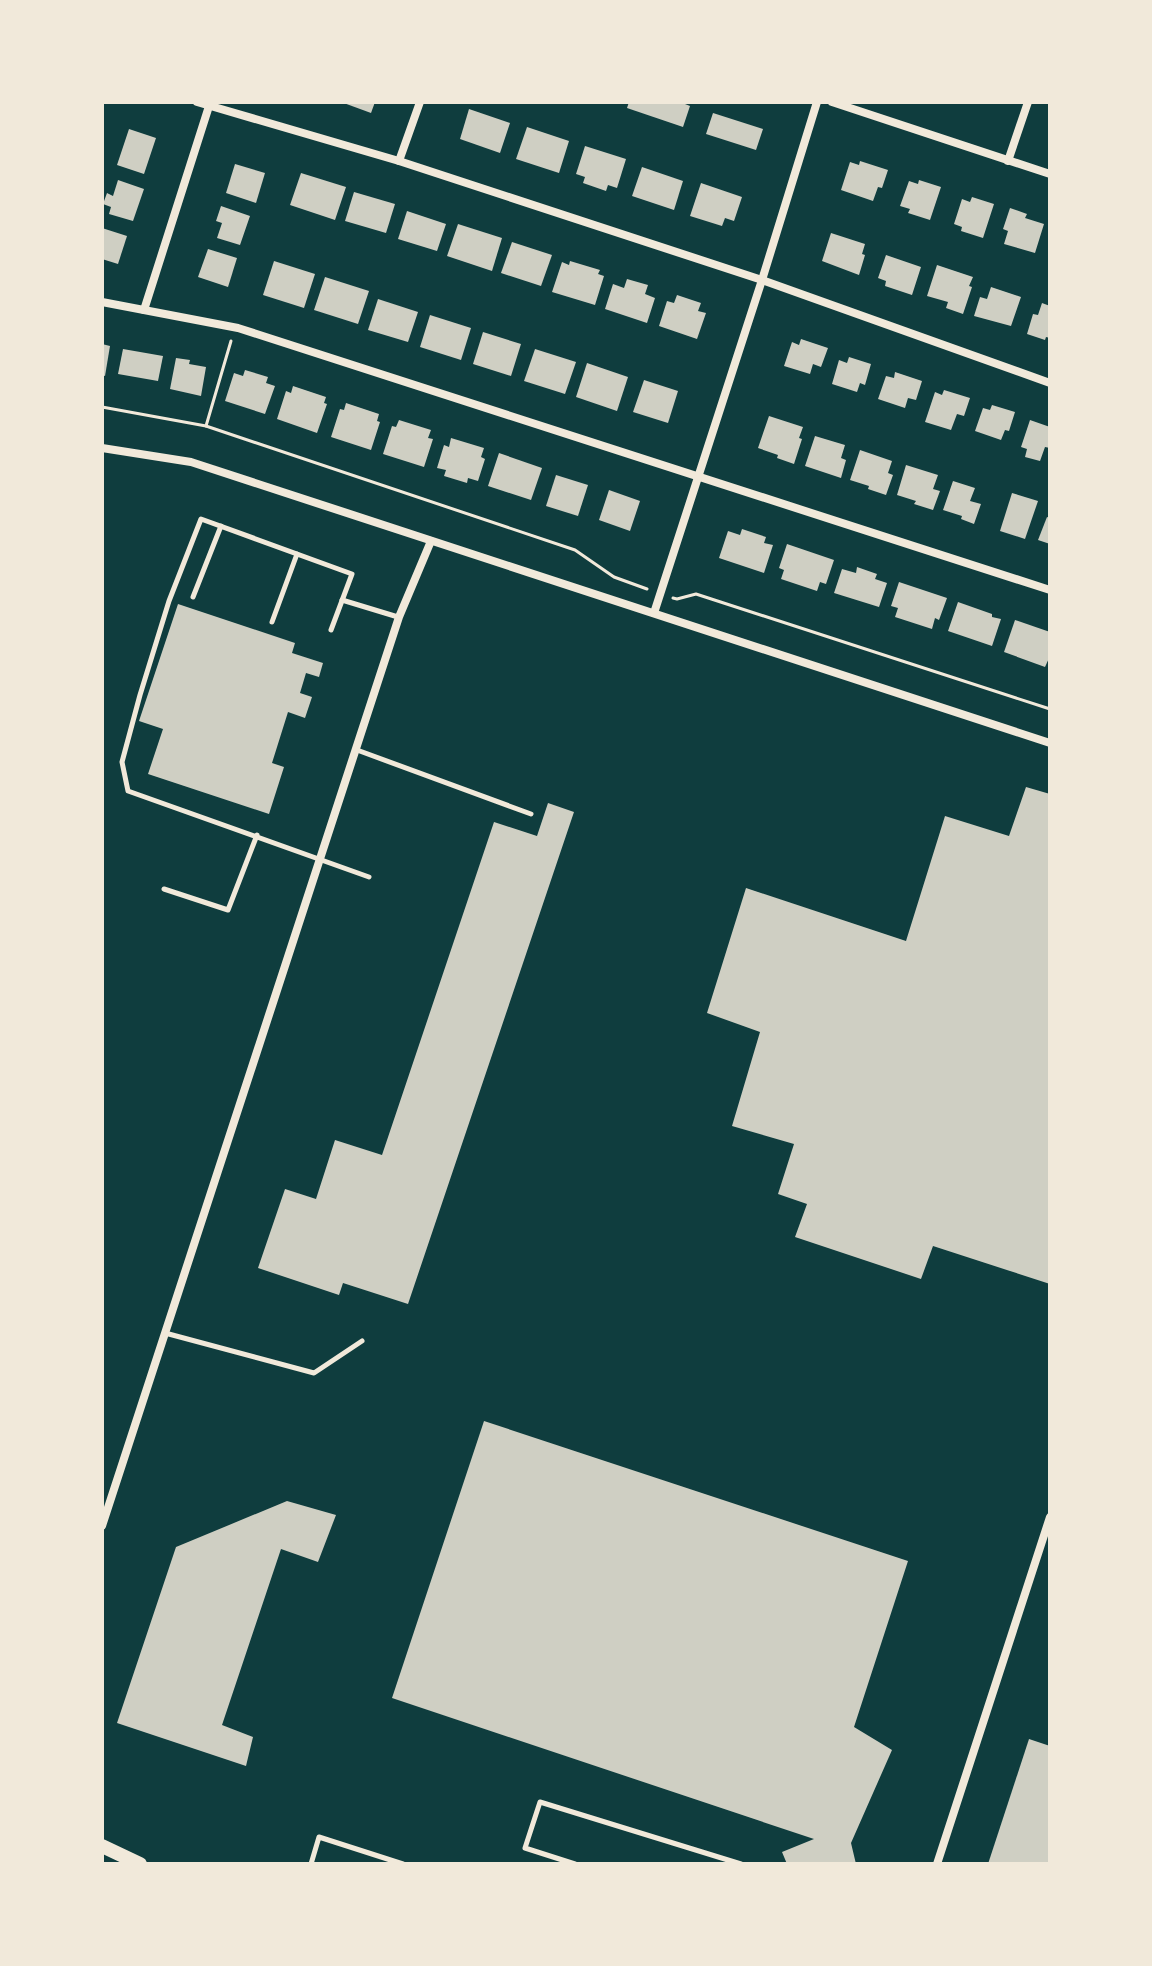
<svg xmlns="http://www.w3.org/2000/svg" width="1152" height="1966" viewBox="0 0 1152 1966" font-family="Montserrat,sans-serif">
	<rect width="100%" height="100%" fill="#0f3d3e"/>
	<g fill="#cfcfc3">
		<polygon points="341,102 375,102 371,113"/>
		<polygon points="629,102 680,102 690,106 683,127 627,108"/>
		<polygon points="469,109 510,123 500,153 460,139"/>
		<polygon points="713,113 763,129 756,150 706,134"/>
		<polygon points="527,127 569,141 559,173 516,159"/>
		<polygon points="129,129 156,138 144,174 117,165"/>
		<polygon points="585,146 626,159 617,188 608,185 606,191 583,183 585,177 576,174"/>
		<polygon points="860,161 888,170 882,188 878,187 873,201 841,190 850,162 859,165"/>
		<polygon points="235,164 265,173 256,203 226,193"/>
		<polygon points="642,167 683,181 674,210 632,196"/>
		<polygon points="301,173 346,187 335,220 290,205"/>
		<polygon points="118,180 144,189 133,221 109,214 111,207 103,204 107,193 113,196"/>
		<polygon points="919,180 941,187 930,220 908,213 910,209 900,206 909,181 918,184"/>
		<polygon points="701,183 742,197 734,221 725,218 722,226 690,216"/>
		<polygon points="354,192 395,204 386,233 345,221"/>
		<polygon points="972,197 994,204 983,238 961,231 962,227 954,224 962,199 970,202"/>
		<polygon points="221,206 250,216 240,245 217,238 222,223 216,221"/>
		<polygon points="1010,208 1027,214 1025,218 1044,224 1035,253 1004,244 1008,231 1003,229"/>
		<polygon points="407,211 446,224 437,251 398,239"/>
		<polygon points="458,224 502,238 492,271 447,256"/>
		<polygon points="102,228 127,236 118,264 102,259"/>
		<polygon points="831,233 865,244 862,254 865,255 859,275 822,261"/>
		<polygon points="512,242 552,255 541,286 501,273"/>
		<polygon points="208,249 237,258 228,287 198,277"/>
		<polygon points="886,255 921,267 912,295 885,286 886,281 878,278"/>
		<polygon points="274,261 315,274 304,308 263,295"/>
		<polygon points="570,261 600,270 598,274 604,276 595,305 552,292 562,262 569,265"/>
		<polygon points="937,265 973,277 969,286 972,287 963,314 946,308 948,302 927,296"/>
		<polygon points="325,277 369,291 358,324 314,310"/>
		<polygon points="627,279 648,285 645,294 655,298 647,323 605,309 613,284 624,288"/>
		<polygon points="991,287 1021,297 1011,326 974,316 980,297 987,299"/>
		<polygon points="677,295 701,303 698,311 706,313 697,339 659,326 667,301 674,303"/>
		<polygon points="378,299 418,312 408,342 368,330"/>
		<polygon points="1042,303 1050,306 1050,338 1046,337 1045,340 1027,334 1033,314 1038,315"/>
		<polygon points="430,315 471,328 461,360 420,347"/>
		<polygon points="483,332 521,344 511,376 473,364"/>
		<polygon points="801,339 828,348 821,367 813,364 810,374 784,366 792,342 799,345"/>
		<polygon points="102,344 110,346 105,376 102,375"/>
		<polygon points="123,349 163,356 158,381 118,374"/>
		<polygon points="535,349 576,362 565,394 524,381"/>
		<polygon points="849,357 871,364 865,385 860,383 857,392 832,384 839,360 847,363"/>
		<polygon points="176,358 190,360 189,364 206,367 201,396 170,389"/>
		<polygon points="587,363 628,377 617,411 576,397"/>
		<polygon points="245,370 268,377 266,383 275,386 265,414 225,401 234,373 243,376"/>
		<polygon points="895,372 922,381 916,400 908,398 905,408 878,399 886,376 894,378"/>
		<polygon points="644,380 678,391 668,423 633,412"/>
		<polygon points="293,386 326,397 324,403 327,404 317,433 277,419 286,391 291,393"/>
		<polygon points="944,390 970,398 964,416 957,414 951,430 925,422 935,392 942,395"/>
		<polygon points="346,403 379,414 377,421 380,422 371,450 331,437 340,409 344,410"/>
		<polygon points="992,405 1015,412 1009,431 1005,430 1001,440 975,431 983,408 990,410"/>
		<polygon points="769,416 803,427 799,438 802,439 794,464 777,458 778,455 758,448"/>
		<polygon points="399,420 431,430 428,438 433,439 424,467 383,454 392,426 396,427"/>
		<polygon points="1030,420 1050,427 1050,448 1045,447 1040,461 1025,457 1027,449 1021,447"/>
		<polygon points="815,436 845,445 841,458 846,460 841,478 805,466"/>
		<polygon points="451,438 484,448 481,457 485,459 478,481 468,478 467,483 444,476 446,470 437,468 444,445 449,447"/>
		<polygon points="860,450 892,461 888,473 893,475 886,495 868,489 869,486 850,480"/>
		<polygon points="499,453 542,468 531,500 488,486"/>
		<polygon points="906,465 938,475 933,489 940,491 933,510 914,504 916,501 897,495"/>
		<polygon points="556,475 588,485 578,516 546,506"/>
		<polygon points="953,481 975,488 970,501 981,504 974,524 961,519 962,516 943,510"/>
		<polygon points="609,490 640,501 630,531 599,520"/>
		<polygon points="1012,493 1038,501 1025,539 1000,531"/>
		<polygon points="1047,517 1050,518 1050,544 1038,540"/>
		<polygon points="742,529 766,537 764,543 773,545 764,573 719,558 728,531 740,535"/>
		<polygon points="787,544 834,560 826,584 820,582 817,591 781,579 784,570 779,568"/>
		<polygon points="857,567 877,574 875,579 887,583 879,607 834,593 842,569 856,573"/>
		<polygon points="899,582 947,598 939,620 935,618 932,629 895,617 898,608 891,606"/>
		<polygon points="958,602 992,614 992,617 1001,619 992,646 948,631"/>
		<polygon points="178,604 295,643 292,653 323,663 319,677 306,673 300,693 312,697 305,718 288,712 272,763 284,767 269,814 148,774 163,729 139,721"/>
		<polygon points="1015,620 1050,632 1050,656 1045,667 1004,652"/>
		<polygon points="1026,787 1050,794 1050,1284 933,1246 921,1279 795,1237 807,1204 778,1194 794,1144 732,1126 760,1032 707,1013 746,888 906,941 945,816 1009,836"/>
		<polygon points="548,803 574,812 408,1304 343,1283 339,1295 258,1268 285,1189 316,1199 335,1140 382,1155 494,822 537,836"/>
		<polygon points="484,1421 908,1561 854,1727 892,1750 851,1843 856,1864 787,1864 782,1852 814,1839 392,1698"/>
		<polygon points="287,1501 336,1515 318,1562 281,1549 222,1725 253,1737 246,1766 117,1723 176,1547"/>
		<polygon points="1029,1739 1050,1746 1050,1864 988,1864"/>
	</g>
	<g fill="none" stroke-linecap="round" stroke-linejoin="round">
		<g stroke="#f1e9da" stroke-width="3">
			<polyline points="102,407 206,426 575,550 614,577 647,589"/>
			<polyline points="206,426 231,341"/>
			<polyline points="673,598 677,599 696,594 1050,709"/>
		</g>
		<g stroke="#f1e9da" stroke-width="5">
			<polyline points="193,597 221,526"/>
			<polyline points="342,600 398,617"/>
			<polyline points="272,622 297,554"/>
			<polyline points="331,630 352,574 201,519 169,601 140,695 122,762 128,791 369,877"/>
			<polyline points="357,750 531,814"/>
			<polyline points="164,889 228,910 257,835"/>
			<polyline points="165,1333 314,1373 362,1341"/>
			<polyline points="311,1864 319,1837 403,1864"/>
			<polyline points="575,1864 525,1848 540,1802 741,1864"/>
		</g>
		<g stroke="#f1e9da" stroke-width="8">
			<polyline points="197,102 399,161 762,280 1050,383"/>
			<polyline points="832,102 1050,174"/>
			<polyline points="399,161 420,102"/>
			<polyline points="1008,161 1028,102"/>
			<polyline points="102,302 238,328 1050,590"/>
			<polyline points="144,310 210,103"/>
			<polyline points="102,448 191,462 1050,743"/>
			<polyline points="654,613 762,280 817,102"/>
			<polyline points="102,1526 399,617 431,541"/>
			<polyline points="937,1864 1050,1517"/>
		</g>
		<polyline stroke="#f1e9da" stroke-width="14" points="102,1846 140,1864"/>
	</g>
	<rect width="1152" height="1966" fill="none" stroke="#f1e9da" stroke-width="208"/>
</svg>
